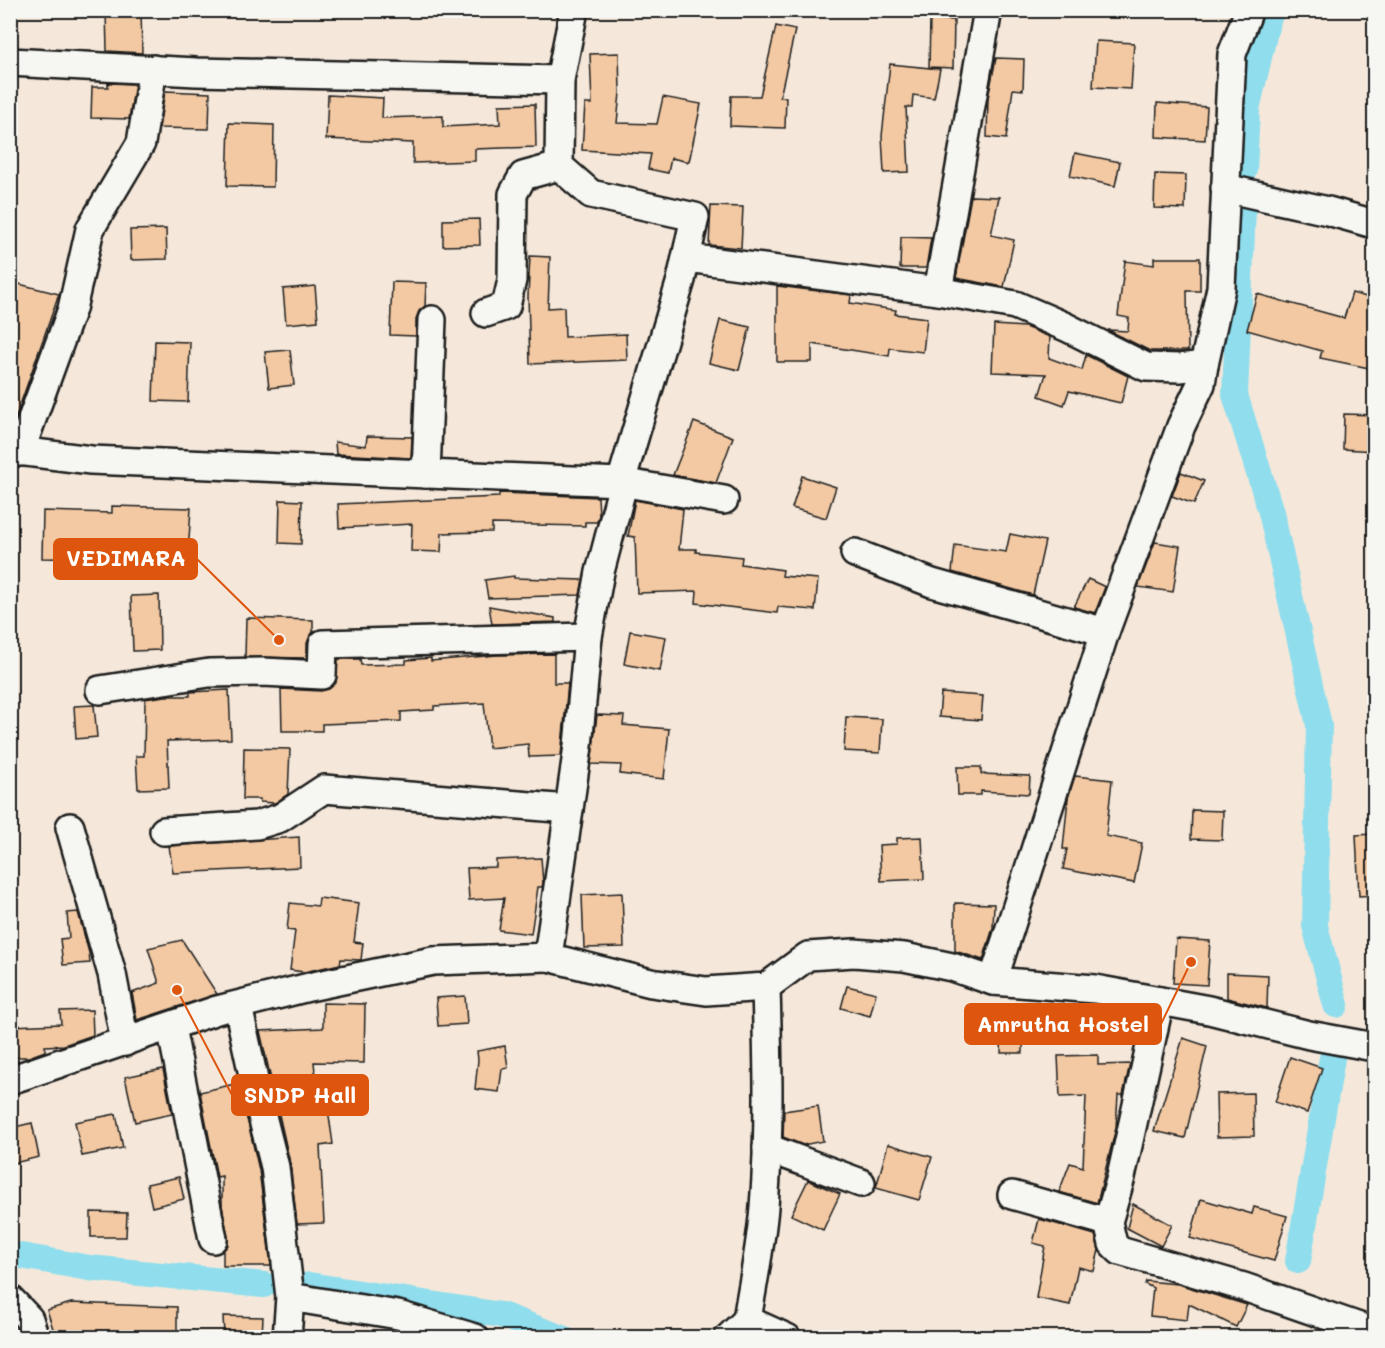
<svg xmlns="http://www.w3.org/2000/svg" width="1385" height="1348" viewBox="0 0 1385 1348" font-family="Mali,sans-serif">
	<rect width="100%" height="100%" fill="#f5e8da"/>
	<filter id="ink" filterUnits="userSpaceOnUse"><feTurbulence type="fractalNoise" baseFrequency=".0167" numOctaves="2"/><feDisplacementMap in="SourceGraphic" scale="12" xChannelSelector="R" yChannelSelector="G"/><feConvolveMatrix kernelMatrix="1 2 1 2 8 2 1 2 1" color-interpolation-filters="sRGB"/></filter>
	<g filter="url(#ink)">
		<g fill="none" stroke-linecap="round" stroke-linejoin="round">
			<g stroke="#8fdded" stroke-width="26">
				<polyline points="1244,170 1247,109 1268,18 1273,10"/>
				<polyline points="1243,209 1235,395 1271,512 1319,725 1315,926 1336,1005"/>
				<polyline points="10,1254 89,1268 264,1285"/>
				<polyline points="1298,1261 1332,1058"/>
				<polyline points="309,1285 501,1315 562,1338"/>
			</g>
		</g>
		<g fill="#f3c9a3" stroke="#1c1c1c" stroke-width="1.5">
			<polygon points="106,10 141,10 142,53 107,51"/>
			<polygon points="930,19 954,20 953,68 929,67"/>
			<polygon points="776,26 795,30 780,97 786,97 785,128 730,126 731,96 760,96"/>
			<polygon points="1096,41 1134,43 1131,89 1093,87"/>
			<polygon points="619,53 620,93 617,123 657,124 663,97 701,104 689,162 671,158 668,173 648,169 651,154 582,150 585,104 592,104 590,54"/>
			<polygon points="996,58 1024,59 1023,90 1013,89 1006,139 987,137 988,98"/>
			<polygon points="890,64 940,69 934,98 913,95 912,107 906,107 909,172 884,173 882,136"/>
			<polygon points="108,83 135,84 129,119 91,118 92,87 108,87"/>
			<polygon points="165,91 210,93 209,129 159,128"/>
			<polygon points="328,95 383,98 382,118 443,116 443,127 500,124 499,105 535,104 536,147 475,149 475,161 413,163 413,143 326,139"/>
			<polygon points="1157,103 1207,107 1205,140 1156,137"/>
			<polygon points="229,123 274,125 273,187 227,186"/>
			<polygon points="1075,153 1120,162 1115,186 1070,176"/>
			<polygon points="1155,174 1186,175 1185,209 1154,208"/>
			<polygon points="971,196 999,197 991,235 1014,240 1004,287 956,278"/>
			<polygon points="711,206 743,207 741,248 709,245"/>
			<polygon points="479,219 480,245 443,246 443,220"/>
			<polygon points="166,229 167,259 131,260 130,230"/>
			<polygon points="901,237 931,238 926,268 900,268"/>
			<polygon points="530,256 550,257 548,308 564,307 565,337 626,334 627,360 530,364 528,296"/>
			<polygon points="1154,258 1200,258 1200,291 1187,291 1188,351 1150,351 1108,330 1128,331 1129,318 1118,316 1125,261 1154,265"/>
			<polygon points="392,282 426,283 425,306 419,311 416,319 416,336 390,335"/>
			<polygon points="15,283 59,294 13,425 10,425 10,303"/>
			<polygon points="315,286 318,321 286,324 283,289"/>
			<polygon points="777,286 851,295 850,303 896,310 895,314 927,318 923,352 890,348 889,356 812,344 812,362 777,362"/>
			<polygon points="1352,293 1374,299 1374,369 1320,358 1322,351 1247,330 1257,294 1344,318"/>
			<polygon points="720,320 750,327 739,370 709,363"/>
			<polygon points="994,325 1025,327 1050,337 1049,358 1082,370 1086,355 1128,376 1121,403 1069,391 1064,405 1039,396 1046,374 992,372"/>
			<polygon points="155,341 190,342 188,402 153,401"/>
			<polygon points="290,350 294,385 269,388 265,352"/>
			<polygon points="1344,414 1374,415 1374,451 1343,449"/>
			<polygon points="694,422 733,437 716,483 673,475"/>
			<polygon points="367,436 412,437 411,458 336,454 335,442 366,446"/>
			<polygon points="1181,472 1204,481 1194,504 1172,496"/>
			<polygon points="802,476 836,487 826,518 792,508"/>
			<polygon points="499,493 598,497 599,515 597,522 585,522 585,526 492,524 492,532 442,533 441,552 411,551 412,524 339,528 338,504 499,497"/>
			<polygon points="280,500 302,501 301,544 279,543"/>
			<polygon points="635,500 683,509 679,549 696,549 696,552 742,557 741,564 783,570 782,576 818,579 815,610 778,607 777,613 696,603 697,591 637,593 635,537 628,536"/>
			<polygon points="112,506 191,508 188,555 141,553 141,549 92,548 92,559 42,558 43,511 112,513"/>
			<polygon points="1010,534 1045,541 1033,595 952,572 955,545 1006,552"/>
			<polygon points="1155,542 1180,546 1173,592 1138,587"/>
			<polygon points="514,576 514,578 583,580 580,595 488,598 485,580"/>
			<polygon points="1088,579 1105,587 1095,613 1074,607"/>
			<polygon points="159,595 160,650 133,651 131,596"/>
			<polygon points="489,606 555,618 555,622 492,624"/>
			<polygon points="246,618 313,620 313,632 307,643 307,658 245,657"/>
			<polygon points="630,631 666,637 660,671 624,664"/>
			<polygon points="554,654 554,683 568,683 561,756 529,757 528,744 489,748 484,703 434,706 434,710 401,712 401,721 322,724 322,731 282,731 281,689 321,691 329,689 336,683 338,659 360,659 361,665 406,664 406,660 431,658 431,661 497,655"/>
			<polygon points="229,690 231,739 167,741 169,788 138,789 136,756 144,756 145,699 165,696 190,696 190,692"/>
			<polygon points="941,693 983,696 981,720 939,717"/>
			<polygon points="94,705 97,737 76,739 74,706"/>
			<polygon points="597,715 624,716 623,725 669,729 664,779 620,774 621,765 591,764"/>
			<polygon points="846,717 882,719 880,753 844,751"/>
			<polygon points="244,748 290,749 288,794 275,803 260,802 260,799 243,799"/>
			<polygon points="957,767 981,767 981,774 1030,776 1029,794 981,791 981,795 958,795"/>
			<polygon points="1075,776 1112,780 1106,836 1142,843 1134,883 1063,869 1067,849 1063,849 1068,798"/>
			<polygon points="1192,810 1223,811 1222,840 1191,839"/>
			<polygon points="1374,834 1374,895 1359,896 1356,835"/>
			<polygon points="299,837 300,867 173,873 169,846"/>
			<polygon points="922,837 924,879 881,881 879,845 897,844 897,838"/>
			<polygon points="541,858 543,883 542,887 538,887 531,934 499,930 504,898 469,900 467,868 496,867 496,860"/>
			<polygon points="622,893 624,947 584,948 582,895"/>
			<polygon points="319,898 359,903 354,942 363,943 361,960 341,959 340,964 304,972 290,970 295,931 287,930 290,903 318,906"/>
			<polygon points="955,903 994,904 993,928 983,960 955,951"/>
			<polygon points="78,912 89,953 90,963 63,965 60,939 69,938 67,913"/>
			<polygon points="1176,939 1210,941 1207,985 1173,983"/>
			<polygon points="182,940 217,994 137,1020 132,993 159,983 148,948"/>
			<polygon points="1227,973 1268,975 1267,1008 1227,998"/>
			<polygon points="847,986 876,993 870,1016 841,1008"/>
			<polygon points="465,996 467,1024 438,1026 436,998"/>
			<polygon points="323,1003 365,1004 364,1063 314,1062 318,1103 327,1102 333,1144 320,1146 324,1223 297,1224 290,1163 260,1031 323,1028"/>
			<polygon points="1003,1006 1024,1007 1023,1053 1001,1053"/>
			<polygon points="92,1010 93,1035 64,1045 45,1046 45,1051 29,1057 12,1057 11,1026 61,1024 60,1011"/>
			<polygon points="1183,1038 1207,1046 1185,1138 1154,1131"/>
			<polygon points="505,1046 508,1068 502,1069 499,1092 475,1089 478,1060 477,1051"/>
			<polygon points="1098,1055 1098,1065 1130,1064 1123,1095 1118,1095 1116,1128 1097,1203 1059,1192 1070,1163 1083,1167 1086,1096 1060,1097 1058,1056"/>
			<polygon points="1290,1057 1322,1068 1307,1113 1275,1102"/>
			<polygon points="163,1069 172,1114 135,1122 125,1077"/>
			<polygon points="239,1083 259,1170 271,1266 223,1266 223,1251 228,1245 228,1237 222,1206 222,1176 217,1177 200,1092"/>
			<polygon points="1253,1093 1254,1136 1217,1137 1216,1094"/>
			<polygon points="818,1106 823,1141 803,1145 783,1137 784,1111"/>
			<polygon points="116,1114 123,1148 82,1156 75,1122"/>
			<polygon points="32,1123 39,1157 10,1164 10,1128"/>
			<polygon points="888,1144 932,1157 919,1200 876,1188"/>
			<polygon points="179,1177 184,1199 152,1207 147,1184"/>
			<polygon points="808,1180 840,1194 823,1230 791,1215"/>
			<polygon points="1201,1199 1252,1214 1254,1207 1287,1216 1274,1261 1190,1238"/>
			<polygon points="1133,1204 1172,1225 1161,1246 1127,1228"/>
			<polygon points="91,1212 127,1213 126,1237 91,1237"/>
			<polygon points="1039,1219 1095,1235 1099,1250 1094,1271 1078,1267 1070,1305 1036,1298 1045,1246 1033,1243"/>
			<polygon points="1146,1281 1178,1284 1247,1305 1236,1327 1189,1304 1187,1320 1150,1316 1153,1288 1145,1284"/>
			<polygon points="71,1303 177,1307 177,1338 85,1333 72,1338 56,1338 47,1310"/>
			<polygon points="223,1316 263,1317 262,1336 224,1335"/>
		</g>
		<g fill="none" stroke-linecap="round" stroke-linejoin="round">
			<defs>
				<g id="street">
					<polyline points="10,62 196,72 560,80"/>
					<polyline points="1225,188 1328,211 1374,224"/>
					<polyline points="687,258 938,291 1015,305 1066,327 1146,367 1180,368 1204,365 1221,288 1232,54 1249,10"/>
					<polyline points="938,291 988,10"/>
					<polyline points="486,313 506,306 512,280 513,194 523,176 559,166"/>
					<polyline points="10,450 91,460 621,482 724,500"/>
					<polyline points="20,452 72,309 90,229 141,143 153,69"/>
					<polyline points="426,474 432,320"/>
					<polyline points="855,553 932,583 1105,632"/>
					<polyline points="100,690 209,673 263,672 322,675 323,644 588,637"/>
					<polyline points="70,827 112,974 125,1042"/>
					<polyline points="164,831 257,825 280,818 324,789 569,809"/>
					<polyline points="548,957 651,983 706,991 766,987 808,956 854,953 904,957 952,967 993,981 1095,989 1209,1010 1309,1035 1374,1047"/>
					<polyline points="993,981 1105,632 1181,426 1201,384 1204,365"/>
					<path d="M766,987C768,1061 770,1133 764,1207C761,1244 753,1282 747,1320L787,1338"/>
					<polyline points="1160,1001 1121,1177 1108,1222 1113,1244 1120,1251 1244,1287 1374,1332"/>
					<polyline points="238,1006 261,1112 275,1167 290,1297 287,1338"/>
					<polyline points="171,1027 213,1239"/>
					<polyline points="10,1080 217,1010 309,987 433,961 548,957 578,746 588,637 600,572 621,492 621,482 681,280 695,217 591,194 559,166 560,80 574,10"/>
					<polyline points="767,1148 861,1183"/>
					<polyline points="1012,1195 1108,1222"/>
					<polyline points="290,1297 398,1315 475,1338"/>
					<polyline points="10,1299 29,1319 35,1338"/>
					<polyline points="728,1338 747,1320"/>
				</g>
			</defs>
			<use href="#street" stroke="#1c1c1c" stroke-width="32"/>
			<use href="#street" stroke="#f6f6f2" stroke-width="27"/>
		</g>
	</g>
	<path fill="none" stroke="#de560d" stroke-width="2" d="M279 640L197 559M1191 962L1161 1024M177 990L232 1095"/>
	<g fill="#de560d" stroke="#f6f6f2" stroke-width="2">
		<circle cx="279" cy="640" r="6"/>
		<circle cx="1191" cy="962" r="6"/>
		<circle cx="177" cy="990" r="6"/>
	</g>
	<g fill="#de560d" stroke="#de560d" stroke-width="2">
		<rect x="54" y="539" width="143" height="40" rx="6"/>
		<rect x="965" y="1004" width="196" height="40" rx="6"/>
		<rect x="232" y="1075" width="136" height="40" rx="6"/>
	</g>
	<g font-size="22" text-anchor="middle" font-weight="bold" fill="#fff">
		<text x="126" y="566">VEDIMARA</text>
		<text x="1063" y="1032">Amrutha Hostel</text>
		<text x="300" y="1103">SNDP Hall</text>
	</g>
	<rect width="1385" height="1348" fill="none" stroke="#f6f6f2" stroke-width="36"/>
	<rect x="18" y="18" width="1349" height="1312" fill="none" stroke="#1c1c1c" stroke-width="2" filter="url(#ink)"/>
</svg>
